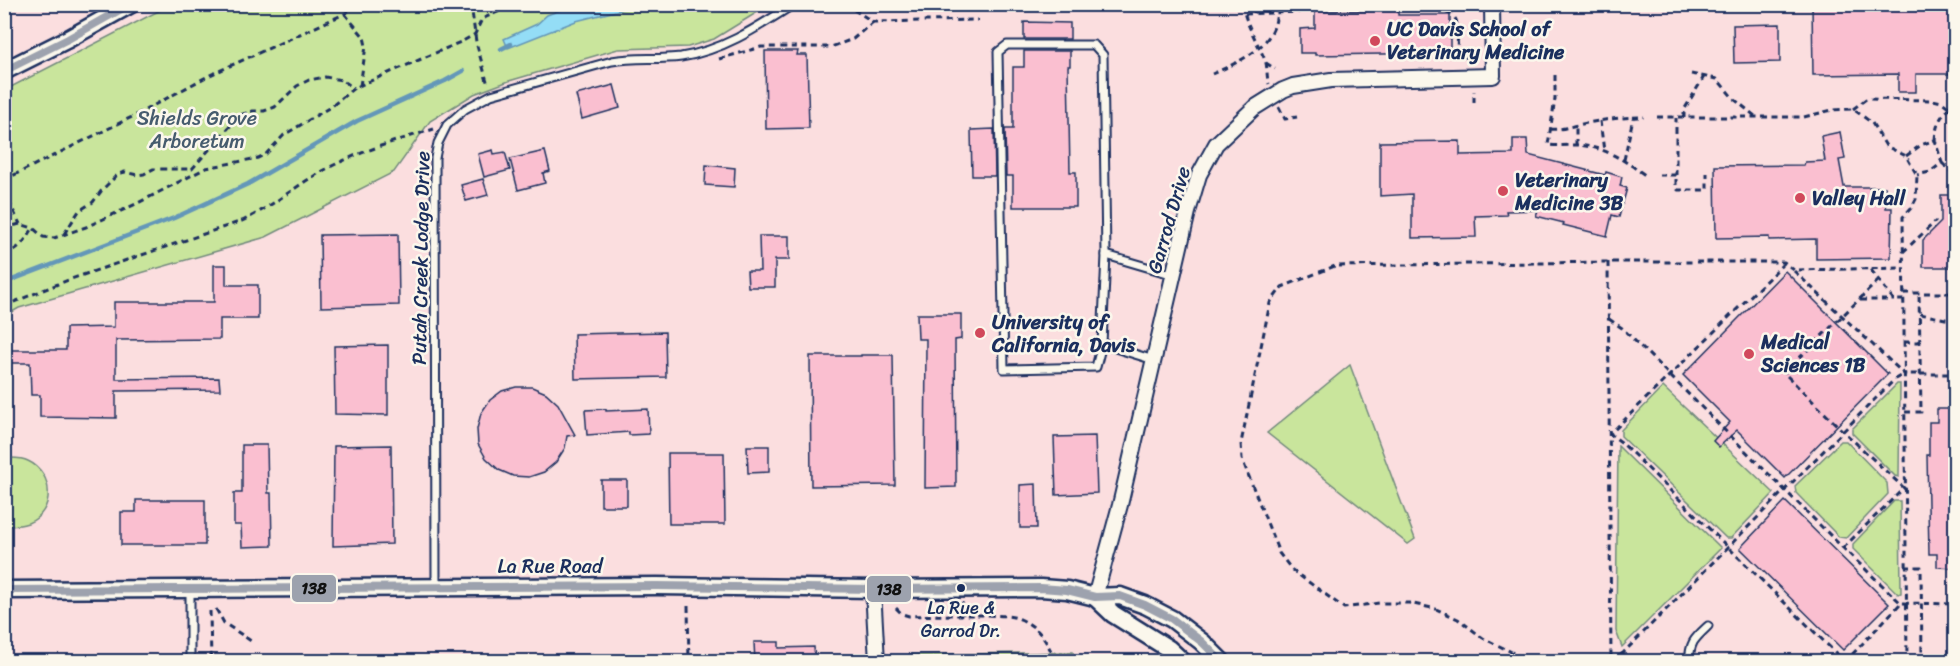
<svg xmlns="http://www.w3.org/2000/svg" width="1960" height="666" viewBox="0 0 1960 666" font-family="Sriracha,sans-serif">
	<rect width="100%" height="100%" fill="#fbece6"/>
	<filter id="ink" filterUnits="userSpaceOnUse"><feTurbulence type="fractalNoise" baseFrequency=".0167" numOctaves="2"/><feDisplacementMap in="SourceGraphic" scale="12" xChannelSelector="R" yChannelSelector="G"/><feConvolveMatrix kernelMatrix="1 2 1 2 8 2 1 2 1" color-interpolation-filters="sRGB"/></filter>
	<g filter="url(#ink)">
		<rect fill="#fbdedf" x="5" y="5" width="1950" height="656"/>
		<g fill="#c9e59c" stroke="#728a7d" stroke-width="1.5">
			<polygon points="170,5 769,5 714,39 688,47 618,49 509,81 474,94 430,121 394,172 266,237 19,308 5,316 5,90"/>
			<polygon points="1350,365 1415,539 1408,544 1267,433"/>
			<polygon points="1897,384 1900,384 1899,477 1895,476 1852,433 1852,429"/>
			<polygon points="1663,387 1774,493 1731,538 1726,538 1621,436 1621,430"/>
			<polygon points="1841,441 1846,441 1887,483 1888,494 1846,538 1839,537 1796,493 1795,486"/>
			<polygon points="1618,446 1721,548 1622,647 1616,631"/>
			<path d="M5,458C12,458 21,457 28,461C54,473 56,512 28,523C20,526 12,526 5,526Z"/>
			<polygon points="1894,501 1900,501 1901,593 1898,594 1853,549 1853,544"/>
			<polygon points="1073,652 1073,661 909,661 909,655"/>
		</g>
		<polygon fill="#94ddf6" stroke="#6497b9" stroke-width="1.5" points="576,4 640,5 576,21 508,48 504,39 537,24 547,15"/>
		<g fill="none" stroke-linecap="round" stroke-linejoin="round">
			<g stroke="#6497b9" stroke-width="4.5">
				<polyline points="501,49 511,44"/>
				<polyline points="4,283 174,218 248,184 357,121 445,81 463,71"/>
			</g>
		</g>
		<g fill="#fabfd0" stroke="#1b2f5e" stroke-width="1.5">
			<polygon points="1812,4 1956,4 1956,74 1916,74 1916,92 1898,92 1898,74 1813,75"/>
			<polygon points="1398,10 1398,15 1450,15 1450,53 1315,55 1315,53 1300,53 1300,29 1315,28 1315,11"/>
			<polygon points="1024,22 1070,23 1070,39 1024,39"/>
			<polygon points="1780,24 1780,62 1734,63 1733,25"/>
			<polygon points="765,51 798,51 797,55 807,55 809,128 766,129"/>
			<polygon points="1024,51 1070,51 1070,66 1068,66 1070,172 1076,172 1076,207 1013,207 1013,176 1006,176 1005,129 1013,129 1013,67 1024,67"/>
			<polygon points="614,85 620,108 582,119 576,95"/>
			<polygon points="994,129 995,176 972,176 971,130"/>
			<polygon points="1840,132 1845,159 1839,160 1844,187 1885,187 1886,208 1892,208 1891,258 1816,259 1816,239 1769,240 1769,237 1716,238 1715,166 1804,165 1805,162 1825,161 1821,136"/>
			<polygon points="1513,139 1527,139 1528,155 1605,175 1606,172 1622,177 1620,186 1627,188 1619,217 1612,215 1607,236 1563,225 1564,223 1536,216 1538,210 1506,211 1507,215 1475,216 1476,237 1412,238 1412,194 1380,196 1380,142 1460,141 1460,155 1513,154"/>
			<polygon points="493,150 494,154 505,152 510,170 484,177 478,154"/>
			<polygon points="545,151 550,171 543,173 545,183 518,190 510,159"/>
			<polygon points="706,165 735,168 734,187 705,185"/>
			<polygon points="483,179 488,195 466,201 461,185"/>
			<polygon points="1941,195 1956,195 1956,267 1923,267 1923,240 1941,222"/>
			<polygon points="398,234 399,305 321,307 320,235"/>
			<polygon points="759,236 789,236 789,260 775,260 775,287 748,287 747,271 760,271"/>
			<polygon points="214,265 226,265 226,285 258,285 258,319 220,319 220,339 116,340 116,379 219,378 220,390 116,391 116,418 40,417 40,395 31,395 30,363 4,363 4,350 66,350 66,328 114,327 114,302 214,302"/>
			<polygon points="1785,271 1888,374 1785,478 1737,430 1719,447 1713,441 1730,422 1683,375"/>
			<polygon points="917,314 961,314 961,339 955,340 956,487 925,488 926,339 918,339"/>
			<polygon points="665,332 666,377 575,379 574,334"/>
			<polygon points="388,345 388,415 335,414 334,346"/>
			<polygon points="861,355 893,355 895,485 811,486 810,356 861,356"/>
			<polygon points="516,387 532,387 546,393 558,404 575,435 567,436 565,448 556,462 544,472 529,477 513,476 499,470 486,458 478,444 477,429 481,413 490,400 502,391"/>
			<polygon points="606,409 606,411 648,409 649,434 629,435 629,432 587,435 585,410"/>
			<polygon points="1937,409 1956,409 1956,568 1937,567 1937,554 1929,554 1927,455 1929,455 1929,422 1937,422"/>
			<polygon points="1095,436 1097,493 1056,495 1054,437"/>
			<polygon points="242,445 267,445 268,493 271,493 272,546 242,547 241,525 234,525 234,493 242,493"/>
			<polygon points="391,445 392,544 333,546 334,446"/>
			<polygon points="747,446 769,446 769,472 748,473"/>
			<polygon points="668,453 724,453 725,524 669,524"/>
			<rect x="601" y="480" width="26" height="26"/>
			<polygon points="1036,484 1037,528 1020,528 1020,485"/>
			<polygon points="136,500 205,500 205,545 121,545 121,512 136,512"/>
			<polygon points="1785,501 1889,604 1843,650 1740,548"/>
			<polygon points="754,642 779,642 779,648 814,647 815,662 755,662"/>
		</g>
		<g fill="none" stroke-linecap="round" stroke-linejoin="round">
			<defs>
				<g id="service">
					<polygon points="1007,45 1094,45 1103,55 1106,255 1102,344 1096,367 1004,369 998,52"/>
					<polyline points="1106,255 1174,275"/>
					<polyline points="1102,344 1154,360"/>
					<path d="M436,588L435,158L438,143L447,125L465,109L491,95L612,61C635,57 658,60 681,57C724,50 758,27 794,4"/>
					<polyline points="190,589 190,662"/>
					<path d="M1689,662C1690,642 1694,639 1708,626"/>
				</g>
				<g id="minor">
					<polyline points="873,589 877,662"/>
					<polyline points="1095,597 1120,505 1188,212 1199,175 1216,144 1254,108 1283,90 1293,86 1331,80 1493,76 1492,4"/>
				</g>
				<g id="tertiary">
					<polyline points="4,71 68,39 131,4"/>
					<polyline points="4,590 657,586 873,589 1041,588 1067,590 1095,597 1120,596 1145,605 1172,619 1202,642 1222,662"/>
					<polyline points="1095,597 1113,614 1169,649 1183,662"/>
				</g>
			</defs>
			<use href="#service" stroke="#1b2f5e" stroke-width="11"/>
			<use href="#minor" stroke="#1b2f5e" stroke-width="18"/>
			<use href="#tertiary" stroke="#1b2f5e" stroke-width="21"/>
			<g stroke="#1b2f5e" stroke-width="3" stroke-dasharray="6 4.5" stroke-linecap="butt">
				<polyline points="471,4 476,42 488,85"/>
				<polyline points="845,4 873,22 978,20"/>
				<path d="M1242,4C1246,25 1257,41 1265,60C1268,67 1266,76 1269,84"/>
				<path d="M1384,4C1399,6 1450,5 1456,20C1459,29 1457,43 1457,53L1474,61"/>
				<polyline points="1254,13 1255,4"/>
				<polyline points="345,14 364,37 366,46 360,86"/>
				<polyline points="1245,14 1297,12 1341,4"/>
				<polyline points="719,59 761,47 831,47 853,39 873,22"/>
				<polyline points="1266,63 1275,69"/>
				<path d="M1212,74C1241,61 1282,44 1276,4"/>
				<polyline points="1691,74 1717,79 1734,99 1755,116"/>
				<path d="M1555,75V99L1548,145C1558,146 1567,145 1576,145C1603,146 1624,160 1645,175"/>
				<polyline points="1474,102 1474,91"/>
				<polyline points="1279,107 1285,119 1297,117"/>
				<polyline points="1853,109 1866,99 1933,100 1942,102 1950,108"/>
				<polyline points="1657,117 1804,117 1832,110 1853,109 1872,123 1886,146 1906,156 1917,175 1916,199 1912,207 1903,217 1907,662"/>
				<polyline points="1684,118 1684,110 1705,75"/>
				<polyline points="1600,121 1604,151"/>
				<path d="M1550,129C1561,130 1568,127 1578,125C1600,120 1622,117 1644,117"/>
				<path d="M1935,140C1936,124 1941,112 1956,105"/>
				<polyline points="1576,145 1576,126"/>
				<polyline points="1906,156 1921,145 1935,140 1942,163 1930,172 1917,175"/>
				<polyline points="1624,160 1633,118"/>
				<polyline points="1942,163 1956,176"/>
				<polyline points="1659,175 1676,175 1676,187 1678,190 1707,190 1707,173"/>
				<polyline points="1676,175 1676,118"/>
				<polyline points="4,180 134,116 208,76 344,14 360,4"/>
				<polyline points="4,192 20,224"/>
				<polyline points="4,228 20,224 33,228 43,237 54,238 86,227 136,204 206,168 258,158 266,154 284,135 332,106 354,88 463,41 475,34 482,19 516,4"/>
				<polyline points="64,234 79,211 93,202 102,190 118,174 125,172 137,175 144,174 153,169 192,169 240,115 253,111 264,111 275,107 297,86 309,80 325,77 342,80 354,88"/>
				<polyline points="1903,252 1936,221"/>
				<path d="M4,254C19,250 26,240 33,228"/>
				<polyline points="1608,262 1611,662"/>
				<polyline points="1784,263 1610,434 1621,442 1845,662"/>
				<polyline points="1871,270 1894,300 1903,300"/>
				<polyline points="1794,271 1904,374 1956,374"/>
				<polyline points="1903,293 1956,293"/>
				<polyline points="1860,300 1894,300"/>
				<path d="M4,306L68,280L242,221C270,208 294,187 321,172C356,152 396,141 434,129"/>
				<polyline points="1920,314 1956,321"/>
				<polyline points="1609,319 1622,328 1843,548 1901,603 1956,604"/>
				<polyline points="1904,342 1920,342"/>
				<polyline points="1953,349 1954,397"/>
				<polyline points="1905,412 1921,412 1919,293"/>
				<polyline points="1843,548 1904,488 1843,431 1784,373 1879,280"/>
				<polyline points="1905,567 1921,567 1922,662"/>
				<polyline points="962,602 963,615"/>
				<polyline points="688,606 689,662"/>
				<path d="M896,608L902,614L909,616C936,615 962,615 988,615C999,616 1010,615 1020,619C1036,626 1044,637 1051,651"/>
				<polyline points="216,609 224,623 254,643"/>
				<polyline points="210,611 211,662"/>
				<polyline points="1954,626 1955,584"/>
				<polyline points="1532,662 1483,638 1458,619 1436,609 1409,603 1379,603 1344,608 1292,570 1279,553 1242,459 1241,443 1270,303 1282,287 1335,266 1608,262 1784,262 1794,270 1903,268"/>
				<polyline points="1613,662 1624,652 1895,379 1904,374"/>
				<polyline points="1845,662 1901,603"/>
				<polyline points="1927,662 1956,657"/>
			</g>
			<use href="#service" stroke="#fbf7ec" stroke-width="7"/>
			<use href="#minor" stroke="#fbf7ec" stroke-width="14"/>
			<use href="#tertiary" stroke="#fbf7ec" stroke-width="16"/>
			<defs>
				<g id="bus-1">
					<polyline points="4,71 68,39 130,4"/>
					<polyline points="4,590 657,586 873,589 1041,588 1067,590 1095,597 1120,596 1145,605 1172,619 1202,642 1222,662"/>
				</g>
			</defs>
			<use href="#bus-1" stroke="#fbf7ec" stroke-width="12"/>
			<use href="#bus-1" stroke="#9da2ae" stroke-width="8"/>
		</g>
	</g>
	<g fill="#d1495b" stroke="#fbf7ec" stroke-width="2">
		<circle cx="1375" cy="41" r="6"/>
		<circle cx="1503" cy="191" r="6"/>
		<circle cx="1800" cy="198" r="6"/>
		<circle cx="980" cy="333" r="6"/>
		<circle cx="1749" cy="354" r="6"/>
	</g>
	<circle fill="#1b2f5e" stroke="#fbf7ec" stroke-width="2" cx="961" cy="588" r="5"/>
	<g text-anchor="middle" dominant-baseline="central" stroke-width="5" stroke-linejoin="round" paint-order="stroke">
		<g font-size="18" fill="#1b2f5e" stroke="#fbf7ec">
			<text x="961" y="608">La Rue &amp;<tspan x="961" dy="23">Garrod Dr.</tspan></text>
		</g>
		<g font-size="20" font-weight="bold" fill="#1b2f5e" stroke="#fbf7ec" text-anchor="start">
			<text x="1387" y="29">UC Davis School of<tspan x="1387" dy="23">Veterinary Medicine</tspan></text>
			<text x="1515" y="180">Veterinary<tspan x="1515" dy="23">Medicine 3B</tspan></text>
			<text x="1812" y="198">Valley Hall</text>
			<text x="992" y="322">University of<tspan x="992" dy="23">California, Davis</tspan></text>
			<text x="1761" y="342">Medical<tspan x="1761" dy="23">Sciences 1B</tspan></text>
		</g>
		<g font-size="20" fill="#465c6e" stroke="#fbf7ec">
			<text x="197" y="118">Shields Grove<tspan x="197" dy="23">Arboretum</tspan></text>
		</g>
		<g font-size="20" fill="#1b2f5e" stroke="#fbf7ec">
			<text transform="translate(1169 220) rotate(-74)">Garrod Drive</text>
			<text transform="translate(421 258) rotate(-89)">Putah Creek Lodge Drive</text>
			<text x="550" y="566">La Rue Road</text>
		</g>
	</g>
	<g stroke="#fbf7ec" stroke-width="2">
		<rect x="291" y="574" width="46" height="29" rx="6" fill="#9da2ae"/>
		<rect x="866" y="575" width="46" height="28" rx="6" fill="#9da2ae"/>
	</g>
	<g font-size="16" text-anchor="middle" font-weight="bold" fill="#111">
		<text x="314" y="594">138</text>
		<text x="889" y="595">138</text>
	</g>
	<rect width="1960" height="666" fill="none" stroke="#fbf7ec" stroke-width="24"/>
	<rect x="12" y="12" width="1936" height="642" fill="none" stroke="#1b2f5e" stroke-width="2" filter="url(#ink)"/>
</svg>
